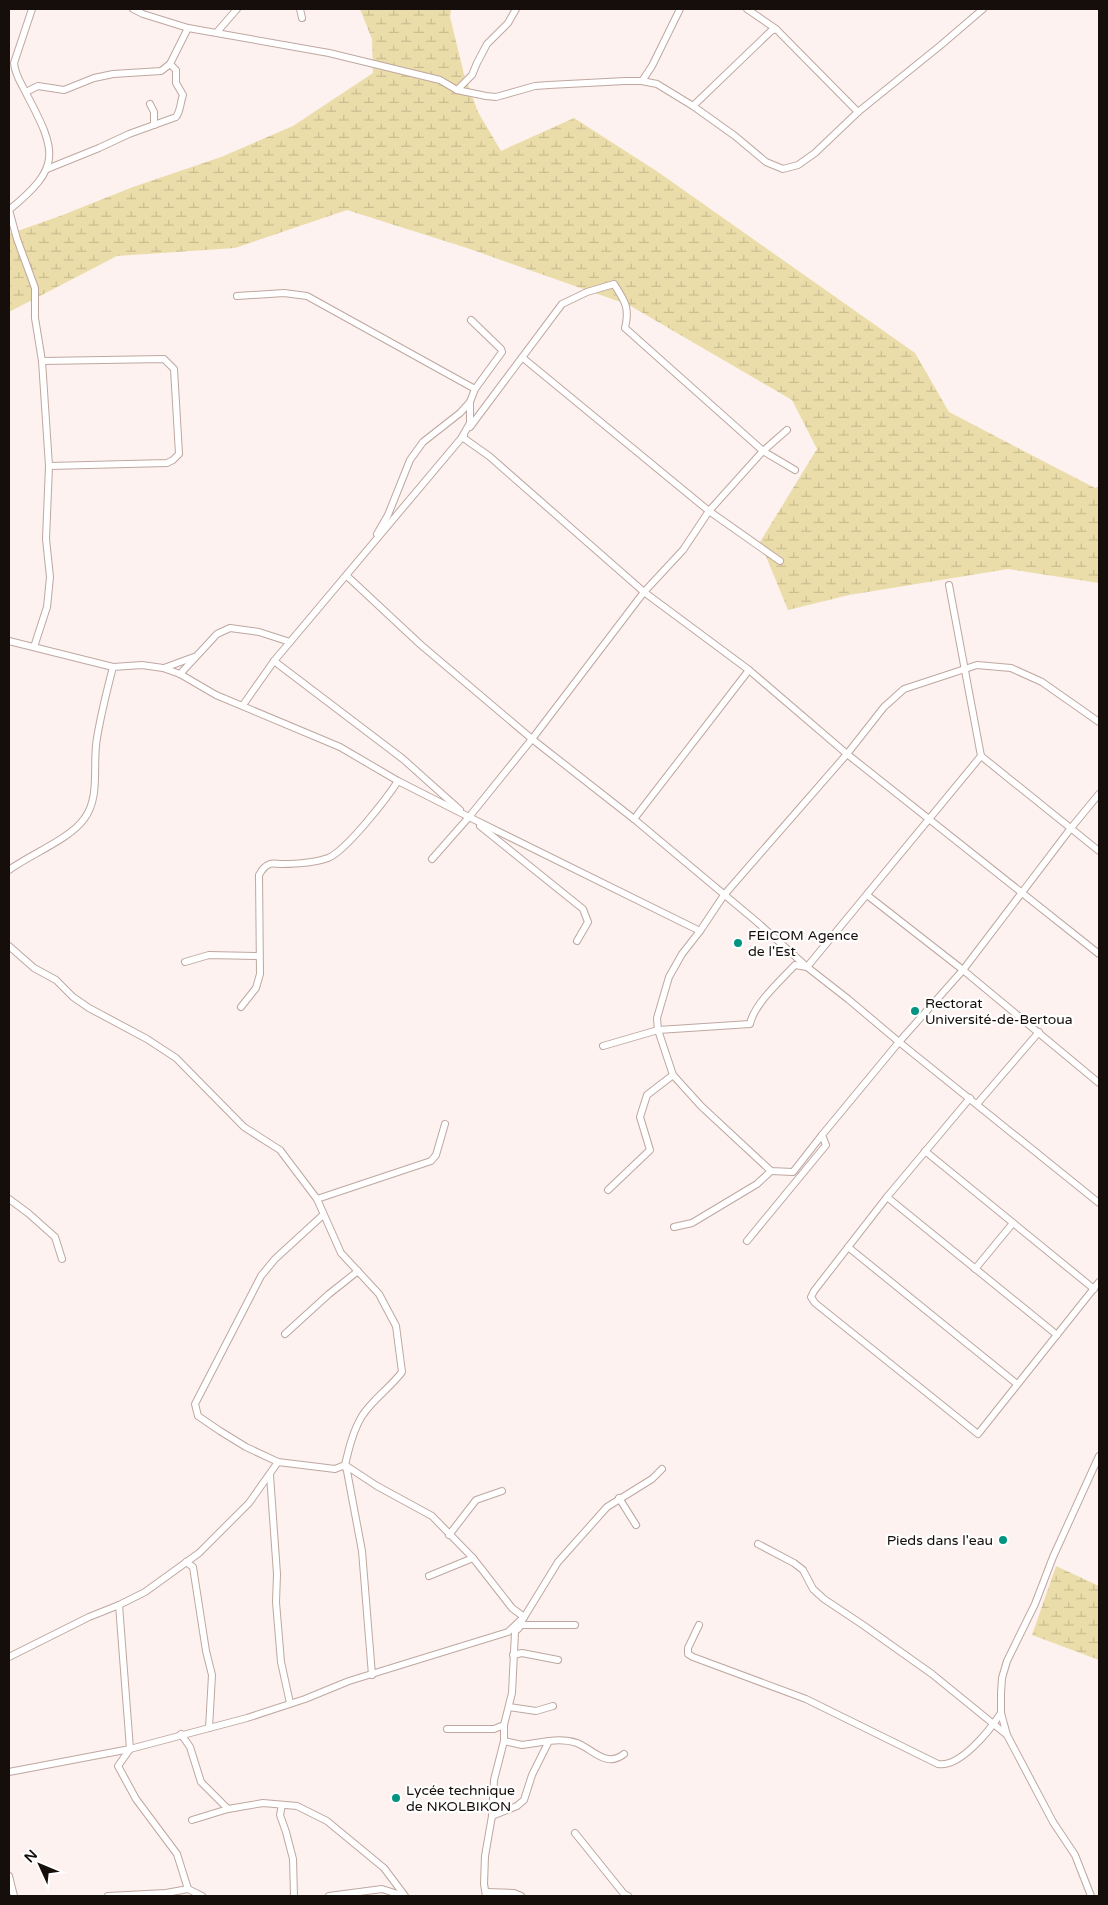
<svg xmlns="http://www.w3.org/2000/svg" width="1108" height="1905" viewBox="0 0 1108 1905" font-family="'Varela Round',sans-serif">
	<defs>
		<pattern id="wetland-marsh" width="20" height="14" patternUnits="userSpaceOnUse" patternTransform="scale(1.25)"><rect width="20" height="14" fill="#ebdda9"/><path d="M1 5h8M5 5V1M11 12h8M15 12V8" fill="none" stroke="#c9bc90"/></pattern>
	</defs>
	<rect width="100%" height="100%" fill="#fdf2ef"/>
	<g fill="url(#wetland-marsh)">
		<polygon points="360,9 451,9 450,17 464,74 478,112 501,151 574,118 658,172 915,353 949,412 1095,488 1099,487 1099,583 1008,569 849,595 788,610 760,542 817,449 792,400 629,305 467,248 347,210 235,248 117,256 9,312 9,234 60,216 133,187 221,157 293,126 373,73 372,39"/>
		<polygon points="1056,1566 1099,1586 1099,1660 1032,1635"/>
	</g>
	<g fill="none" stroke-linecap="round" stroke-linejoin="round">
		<defs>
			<g id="minor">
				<polyline points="133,9 143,14 188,28 329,53 440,80 457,90 486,96 496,97 535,86 549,85 625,81 642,81 657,84 693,106 735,136 766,162 783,169 798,165 815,153 858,112 941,45 983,9"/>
				<polyline points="300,9 302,18"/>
				<polyline points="747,9 776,29"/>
				<polyline points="217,32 237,9"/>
				<polyline points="642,81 652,66 680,9"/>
				<polyline points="457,90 472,75 477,63 487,44 508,23 516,9"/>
				<polyline points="26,92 38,86 64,90 94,78 113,74 161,71 170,64 188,28"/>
				<polyline points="150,104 154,112 154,125"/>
				<polyline points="693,106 771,31 776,29 858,112"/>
				<path d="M47,169L99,148L129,134L176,117C181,110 180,103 183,95L176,83V70L170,64"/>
				<polyline points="9,210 17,239 35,288 35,318 42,361 49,466 46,539 50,577 47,607 34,647"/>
				<path d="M9,210C62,167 57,152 27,95C22,84 15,76 14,63L32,9"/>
				<polyline points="237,296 284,293 307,296 475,389"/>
				<polyline points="523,358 709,511 780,561"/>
				<polyline points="42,361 164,359 174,369 179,454 173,460 167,463 49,466"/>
				<polyline points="470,402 470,423 462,437 489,456 644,592 749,670 847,754 1099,954"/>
				<path d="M470,427L562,304L587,292L614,284C625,301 630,308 625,328L763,451L795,470"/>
				<polyline points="377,534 388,515 410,460 423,442 460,413 470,402 475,389 502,352 501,349 471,320"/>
				<polyline points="347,576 421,645 532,739 634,819 757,922 807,967 848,999 899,1042 1099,1203"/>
				<polyline points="949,585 981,756 1099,851"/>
				<polyline points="9,641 113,667"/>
				<polyline points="274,661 403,759 460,810"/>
				<polyline points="164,668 194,657"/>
				<polyline points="180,674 217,634 230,628 259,632 290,642"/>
				<polyline points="243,705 274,661 464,435"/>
				<polyline points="634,819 749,670"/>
				<polyline points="480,826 583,909 588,922 577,941"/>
				<polyline points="432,859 469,817 532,739 644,592 683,550 709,511 763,451 787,430"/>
				<path d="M9,870C29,855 70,839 84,819C101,797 92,764 97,738C101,714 107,690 113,667L142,665L163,668L180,674L216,695L340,747L398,781L469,817L700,931"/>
				<polyline points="867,895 963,970 1099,1083"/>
				<path d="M9,946L34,968L56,980L73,997L89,1008L147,1039L176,1058L244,1127L280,1150L317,1199L341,1253L379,1294L396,1326L402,1372C390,1388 373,1399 362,1416C353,1431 349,1448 345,1465L347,1471L362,1551L372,1675"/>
				<polyline points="185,962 209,955 259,956"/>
				<path d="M241,1007L256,988L260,974L259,875C262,870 264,866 270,864C273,863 278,864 281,864C296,864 314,863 328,858C346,851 387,798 398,781"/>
				<path d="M603,1046L658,1030L750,1024C754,1004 781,980 795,965L807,967L981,756"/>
				<polyline points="970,1098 887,1197 814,1291 811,1297 815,1303 978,1434 1099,1282"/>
				<polyline points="977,1104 1039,1032"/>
				<polyline points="822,1135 793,1172 771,1171 701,1106 673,1075 658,1030 657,1018 669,977 682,954 700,931 724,895 847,754 884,707 904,689 977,665 1011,668 1042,682 1099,722"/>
				<polyline points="925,1151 1094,1289"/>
				<polyline points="608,1190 650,1150 640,1117 647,1095 673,1075"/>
				<polyline points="887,1197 1057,1335"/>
				<polyline points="9,1199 28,1213 55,1237 62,1259"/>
				<polyline points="317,1199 431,1161 436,1155 445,1124"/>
				<polyline points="323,1215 275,1259 261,1276 195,1404 198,1416 220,1431 246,1447 278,1462 335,1469 345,1465"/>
				<polyline points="674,1227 692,1223 757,1184 771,1171"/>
				<polyline points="747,1241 826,1145 822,1135 899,1042 963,970 1071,828 1099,794"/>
				<polyline points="848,1247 1017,1384"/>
				<polyline points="975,1269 1013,1223"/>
				<polyline points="285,1334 329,1294 358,1271"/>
				<polyline points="345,1465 377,1486 432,1516 473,1558 512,1608 524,1617"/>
				<polyline points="270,1475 277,1574 276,1602 281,1662 290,1703"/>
				<polyline points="619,1498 636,1525"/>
				<polyline points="449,1535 476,1500 502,1491"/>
				<polyline points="758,1544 794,1563 803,1570 813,1589 824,1599 863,1625 932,1674 1007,1735"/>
				<polyline points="186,1562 193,1567 206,1651 212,1675 209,1728"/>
				<polyline points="429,1576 473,1558"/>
				<polyline points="119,1605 130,1749 118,1766 136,1799 177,1854 188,1889"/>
				<path d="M699,1625L688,1648V1654L693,1657L806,1699L938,1764C960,1768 990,1730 1001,1713"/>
				<polyline points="518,1629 521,1625 575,1625"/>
				<polyline points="513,1655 522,1653 558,1660"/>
				<polyline points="9,1657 89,1617 119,1605 145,1592 199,1553 249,1503 278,1462"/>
				<polyline points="509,1707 536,1711 553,1706"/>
				<polyline points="447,1729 494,1729 504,1725"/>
				<polyline points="181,1734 190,1747 201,1782 228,1809"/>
				<polyline points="504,1741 522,1745 549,1741"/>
				<polyline points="9,1772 130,1749 247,1718 305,1699 349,1681 508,1632 524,1617"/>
				<polyline points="282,1805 280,1815 286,1832 293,1859 294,1896"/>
				<path d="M492,1816L517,1806L524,1800L532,1775L549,1741C557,1740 568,1740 577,1743C594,1750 606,1768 624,1754"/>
				<polyline points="192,1820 228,1809 263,1803 297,1806 327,1821 384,1868 405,1896"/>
				<polyline points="575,1833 624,1894 628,1896"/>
				<polyline points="9,1876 14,1896"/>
				<polyline points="486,1892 514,1893 521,1896"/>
				<polyline points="108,1896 166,1893 188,1889 202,1896"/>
				<polyline points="329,1896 382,1889 404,1896"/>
				<polyline points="486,1896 484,1884 485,1856 492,1816 494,1780 504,1741 504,1725 512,1693 515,1632 558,1562 607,1507 652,1479 662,1469"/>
				<polyline points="1091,1896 1075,1855 1053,1822 1007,1735 1001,1713 1001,1693 1002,1678 1007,1661 1035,1604 1053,1557 1099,1456"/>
			</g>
		</defs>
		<use href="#minor" stroke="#bfa7a0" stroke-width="8"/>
		<use href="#minor" stroke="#fff" stroke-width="6"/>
	</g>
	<g fill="#029481" stroke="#fff" stroke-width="2">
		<circle cx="738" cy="943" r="5"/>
		<circle cx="915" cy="1011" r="5"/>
		<circle cx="1003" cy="1540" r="5"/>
		<circle cx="396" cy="1798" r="5"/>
	</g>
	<g text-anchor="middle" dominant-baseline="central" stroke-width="4.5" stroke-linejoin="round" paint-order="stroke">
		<g font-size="14" fill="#160e0b" stroke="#fff" text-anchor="start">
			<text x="748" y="935">FEICOM Agence<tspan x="748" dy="16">de l'Est</tspan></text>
			<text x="925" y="1003">Rectorat<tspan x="925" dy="16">Université-de-Bertoua</tspan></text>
			<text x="993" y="1540" text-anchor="end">Pieds dans l'eau</text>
			<text x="406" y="1790">Lycée technique<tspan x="406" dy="16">de NKOLBIKON</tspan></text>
		</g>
	</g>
	<rect width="1108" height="1905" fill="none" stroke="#160e0b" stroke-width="20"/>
	<g transform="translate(40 1865) rotate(314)" stroke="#ffffff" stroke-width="4" paint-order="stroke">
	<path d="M0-4L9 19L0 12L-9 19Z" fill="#160e0b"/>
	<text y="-8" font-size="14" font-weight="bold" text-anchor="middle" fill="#160e0b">N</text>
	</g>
</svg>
